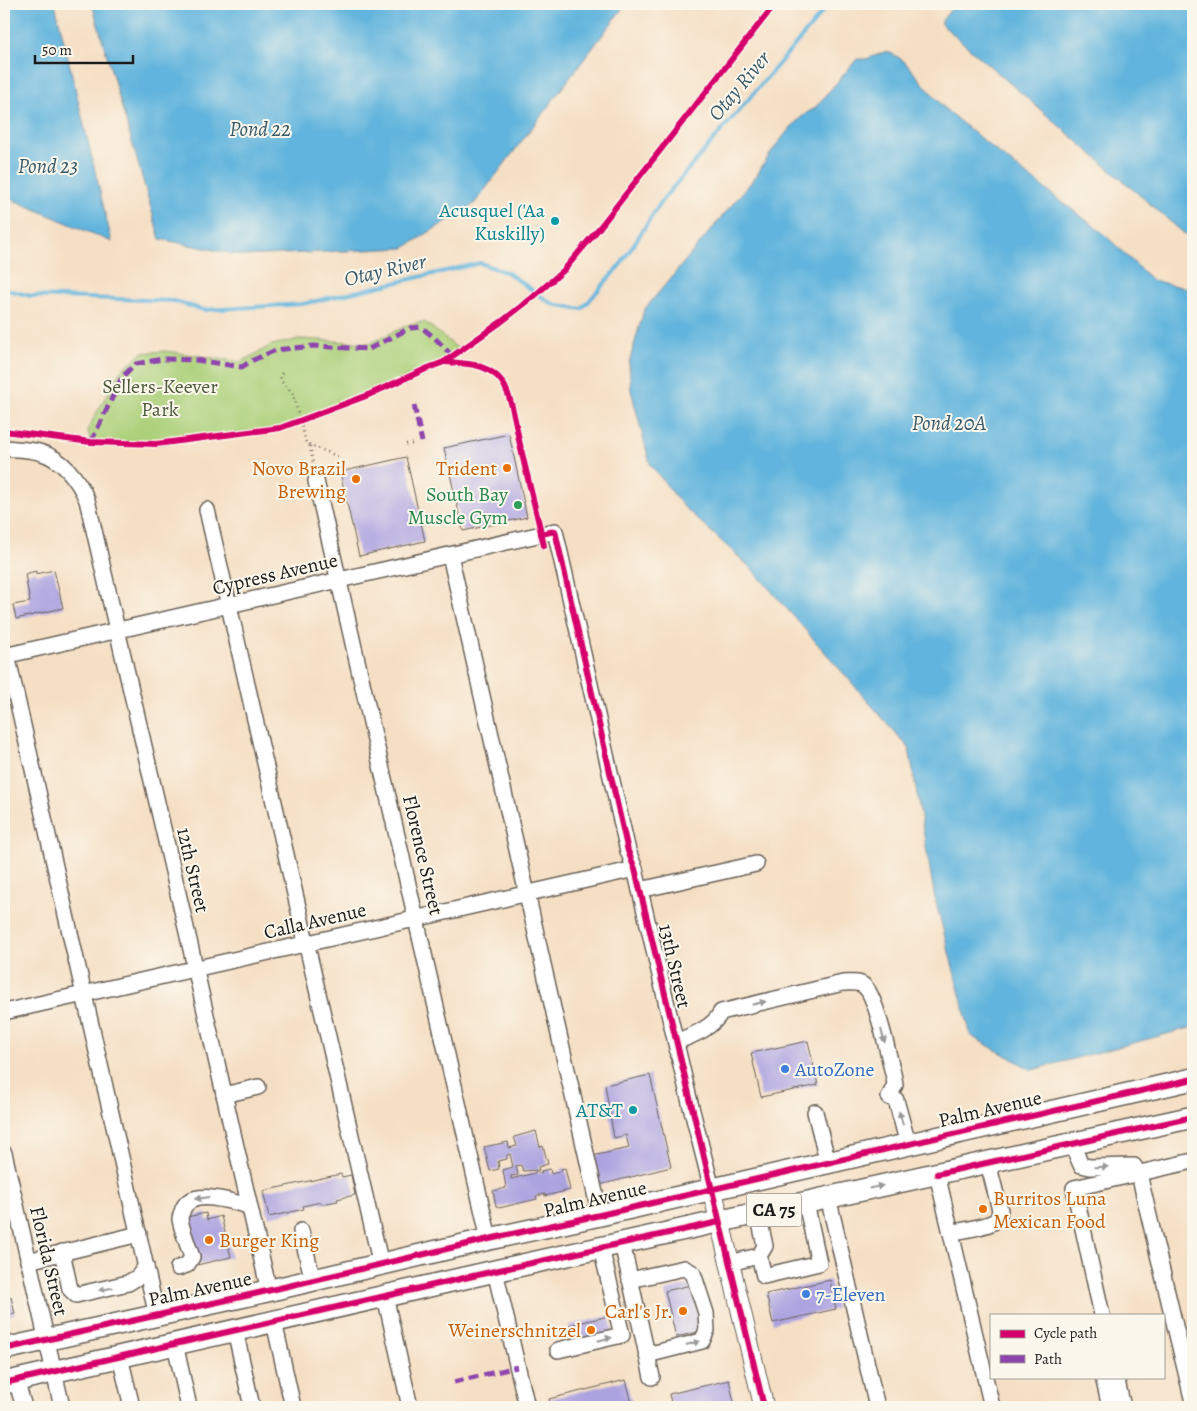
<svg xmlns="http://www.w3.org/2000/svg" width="1197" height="1411" viewBox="0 0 1197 1411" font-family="Alegreya,serif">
	<rect width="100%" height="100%" fill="#fbf7ec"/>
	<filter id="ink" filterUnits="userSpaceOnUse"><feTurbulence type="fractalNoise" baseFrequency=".02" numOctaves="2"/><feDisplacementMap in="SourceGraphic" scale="10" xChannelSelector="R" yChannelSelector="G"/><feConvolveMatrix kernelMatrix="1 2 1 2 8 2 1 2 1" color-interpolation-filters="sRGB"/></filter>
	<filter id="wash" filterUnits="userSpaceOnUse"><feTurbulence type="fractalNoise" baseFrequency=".0096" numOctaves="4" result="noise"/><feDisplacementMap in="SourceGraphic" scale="20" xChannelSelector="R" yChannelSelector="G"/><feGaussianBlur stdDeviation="1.12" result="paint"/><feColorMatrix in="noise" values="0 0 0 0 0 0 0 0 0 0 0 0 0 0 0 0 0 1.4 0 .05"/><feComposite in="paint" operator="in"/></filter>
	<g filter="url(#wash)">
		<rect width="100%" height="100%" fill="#f5dfc4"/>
		<polygon fill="#acd079" stroke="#64764a" points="425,322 461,351 444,362 428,368 366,396 280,428 156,444 91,442 87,430 121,370 142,353 165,351 241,362 272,345 300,339 370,343 410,324"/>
		<g fill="#61b4dd" stroke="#3e687c">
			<polygon points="4,4 55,4 112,242 4,196"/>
			<polygon points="92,4 626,4 474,204 404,248 244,256 160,239"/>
			<polygon points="955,4 1193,4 1193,235 1187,236 940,23"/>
			<path d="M887,51L903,60L946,110L1006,159L1103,233L1152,280L1193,290V1027L1032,1070L971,1036L935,899L909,748L751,568L683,506L650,464L631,390L629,363L644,310L757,175C767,157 795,116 814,109L857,59H866Z"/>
		</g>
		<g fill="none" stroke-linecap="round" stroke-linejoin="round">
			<polyline stroke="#61b4dd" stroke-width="4" points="4,289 31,296 174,301 204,310 303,304 480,263 508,273 552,304 582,309 621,264 663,199 812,25 828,4"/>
		</g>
		<g id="blocks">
			<g fill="#aba2e0">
				<polygon points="509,434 527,517 463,531 444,448"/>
				<polygon points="406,457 425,541 359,556 340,472"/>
				<polygon points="54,570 63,608 16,619 13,605 30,602 25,574 36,571 36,574"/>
				<polygon points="808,1041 818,1085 761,1097 751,1053"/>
				<polygon points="650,1075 671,1167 599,1185 592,1156 629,1148 626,1135 614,1138 605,1085"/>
				<polygon points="536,1131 540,1147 543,1146 548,1164 538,1167 539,1170 523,1171 521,1165 516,1166 518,1175 511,1176 511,1179 538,1172 539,1174 542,1173 541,1171 550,1169 551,1174 562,1171 561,1169 565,1168 570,1190 545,1196 545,1194 536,1196 537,1199 499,1208 496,1206 493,1191 506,1188 503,1170 513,1167 510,1154 507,1155 507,1159 498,1161 499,1169 490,1171 484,1147 508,1142 509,1148 517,1146 514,1137"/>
				<polygon points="341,1174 342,1177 351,1175 355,1195 337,1199 338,1201 321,1204 321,1202 303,1206 304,1209 269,1217 263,1191"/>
				<polygon points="206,1213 207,1220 221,1216 231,1257 197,1265 188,1224 189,1224 187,1217"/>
				<polygon points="830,1280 836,1309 773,1323 766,1294"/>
				<polygon points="691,1285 702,1331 676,1337 665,1291"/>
				<polygon points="11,1297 15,1314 4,1316 4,1299"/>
				<polygon points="609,1316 614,1334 573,1343 569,1325"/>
				<polygon points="626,1380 633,1407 551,1407 549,1399"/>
				<polygon points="729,1380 735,1407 672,1407 669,1394"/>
			</g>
		</g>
	</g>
	<g filter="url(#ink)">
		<use href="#blocks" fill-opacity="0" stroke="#686057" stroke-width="1"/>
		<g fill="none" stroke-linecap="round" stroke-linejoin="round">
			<defs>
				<g id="minor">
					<path d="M4,448C15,449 28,449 39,452C62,458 78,479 87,500L190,945L269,1291"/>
					<polyline points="316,481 489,1239"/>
					<path d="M207,510C266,761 321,1014 381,1265"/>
					<polyline points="450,555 600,1215"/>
					<polyline points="7,655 157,1316"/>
					<polyline points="4,656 555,531 628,851 635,869 690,1103 712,1189"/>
					<polyline points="640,890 756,864"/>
					<polyline points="4,1012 635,869"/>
					<path d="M676,1042C693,1035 713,1028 721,1012L843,983C851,983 860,981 865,987C876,996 890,1061 894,1078L895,1085L889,1097L896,1100L908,1144"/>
					<polyline points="224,1095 258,1087"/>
					<polyline points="815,1112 828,1163"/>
					<polyline points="1072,1144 1081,1165 1090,1167 1134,1166 1139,1174 1193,1402"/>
					<polyline points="4,1153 62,1407"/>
					<polyline points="937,1174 992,1407"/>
					<polyline points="828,1197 877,1407"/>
					<polyline points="301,1231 313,1281"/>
					<path d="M951,1233C962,1230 987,1227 995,1221C999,1219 999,1215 1000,1210L988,1163"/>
					<polyline points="622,1243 652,1377"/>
					<polyline points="62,1252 70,1289 76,1295 128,1283 138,1277 146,1266"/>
					<polyline points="759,1256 764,1276 819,1263 806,1203"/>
					<polyline points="28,1261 139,1234"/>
					<polyline points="729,1263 759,1256 765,1246 758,1213"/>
					<path d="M178,1268L187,1265L192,1257C189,1248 181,1228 180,1219C180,1218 181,1213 182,1212C188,1186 232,1202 249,1206"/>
					<polyline points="495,1271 527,1407"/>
					<polyline points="630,1280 684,1268 693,1273 706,1313 707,1330 702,1341 655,1353 646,1350"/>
					<polyline points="385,1296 410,1407"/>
					<polyline points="1102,1315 1074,1188 1193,1161"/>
					<polyline points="274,1322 293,1407"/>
					<polyline points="235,1330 252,1407"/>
					<polyline points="175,1344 189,1407"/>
					<polyline points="558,1350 622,1335 601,1248"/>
					<polyline points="120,1357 132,1407"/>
					<polyline points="1103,1377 1110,1407"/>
					<polyline points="1116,1377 1123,1407"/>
					<polyline points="16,1380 24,1407"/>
				</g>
				<polyline id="major" points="712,1189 764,1407"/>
				<g id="highway">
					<polyline points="4,1349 254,1294 489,1239 600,1215 1193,1079"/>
					<polyline points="4,1383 495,1271 1193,1117"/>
				</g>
			</defs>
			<use href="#minor" stroke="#686057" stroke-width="18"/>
			<use href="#major" stroke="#686057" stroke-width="21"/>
			<use href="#highway" stroke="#686057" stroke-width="24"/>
			<g stroke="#686057" stroke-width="2.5" stroke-dasharray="1 4" stroke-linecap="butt">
				<polyline points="282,373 280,376 282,382 293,394 306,443 339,457"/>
				<polyline points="406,444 414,444"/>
				<polyline points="310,446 314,469"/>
			</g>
			<use href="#minor" stroke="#fff" stroke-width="15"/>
			<use href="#major" stroke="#fff" stroke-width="19"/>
			<use href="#highway" stroke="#fff" stroke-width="21"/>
			<g stroke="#8e44ad" stroke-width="5" stroke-dasharray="10 5" stroke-linecap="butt">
				<polyline points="414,405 422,442"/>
				<polyline points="91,442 122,377 136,364 162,359 196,360 242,367 251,361 276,350 313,346 369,349 410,328 421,327 435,338 453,357"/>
				<polyline points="454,1382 517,1367"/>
			</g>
			<defs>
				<g id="cycleway">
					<path d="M444,362C463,363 484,363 498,377C512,390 516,429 521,449C528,481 537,513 544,546"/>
					<polyline points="4,431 91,442 156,444 280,428 366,396 428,368 444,362 501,322 532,298 564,270 600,227 775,4"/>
					<path d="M541,534L555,531L628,851L635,869C677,1049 721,1228 764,1407"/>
					<polyline points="937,1174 1193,1117"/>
					<polyline points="4,1349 254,1294 489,1239 600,1215 1193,1079"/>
					<polyline points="4,1383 495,1271 719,1222"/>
				</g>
			</defs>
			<use href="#cycleway" stroke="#fbf7ec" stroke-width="9"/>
			<use href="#cycleway" stroke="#d6006c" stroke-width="6"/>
		</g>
		<defs><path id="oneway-solid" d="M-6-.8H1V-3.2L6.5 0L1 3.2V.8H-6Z" transform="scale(1.25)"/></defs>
		<g fill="#999">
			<use href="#oneway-solid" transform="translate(759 1003) rotate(-13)"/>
			<use href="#oneway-solid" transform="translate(883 1036) rotate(75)"/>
			<use href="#oneway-solid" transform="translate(901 1118) rotate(-106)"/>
			<use href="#oneway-solid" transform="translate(1101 1167) rotate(-1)"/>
			<use href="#oneway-solid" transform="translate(876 1187) rotate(-12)"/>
			<use href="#oneway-solid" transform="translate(202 1198) rotate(172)"/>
			<use href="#oneway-solid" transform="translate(106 1289) rotate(169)"/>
			<use href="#oneway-solid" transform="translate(605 1339) rotate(-13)"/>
			<use href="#oneway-solid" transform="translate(693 1343) rotate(-15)"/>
		</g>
	</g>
	<g fill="#0f9aa8" stroke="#fbf7ec" stroke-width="2">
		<circle cx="555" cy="221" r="5"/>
		<circle cx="633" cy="1110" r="5"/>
	</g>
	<g fill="#e8710a" stroke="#fbf7ec" stroke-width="2">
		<circle cx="507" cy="468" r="5"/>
		<circle cx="356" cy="479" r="5"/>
		<circle cx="983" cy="1209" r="5"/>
		<circle cx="209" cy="1240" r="5"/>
		<circle cx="683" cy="1311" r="5"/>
		<circle cx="591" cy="1330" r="5"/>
	</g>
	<circle fill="#2e9e5b" stroke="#fbf7ec" stroke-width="2" cx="518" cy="505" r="5"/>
	<g fill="#3f7fe0" stroke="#fbf7ec" stroke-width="2">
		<circle cx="785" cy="1069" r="5"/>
		<circle cx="806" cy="1294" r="5"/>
	</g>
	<g text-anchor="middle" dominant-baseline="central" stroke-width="4" stroke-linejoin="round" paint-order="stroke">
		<rect fill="#fbf7ec" stroke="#5f5e5a" stroke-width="1" x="746.5" y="1193.5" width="55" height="33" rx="4"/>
		<g font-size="19" font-weight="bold" fill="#1c1c1c">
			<text x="774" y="1210">CA 75</text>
		</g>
		<g font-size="20" fill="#0d838f" stroke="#fbf7ec" text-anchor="end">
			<text x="545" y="210">Acusquel ('Aa<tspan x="545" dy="23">Kuskilly)</tspan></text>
			<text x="623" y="1110">AT&amp;T</text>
		</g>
		<g font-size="20" fill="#4e5b3d" stroke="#fbf7ec">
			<text x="160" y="386">Sellers-Keever<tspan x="160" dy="23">Park</tspan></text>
		</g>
		<g font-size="20" fill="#c56008" stroke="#fbf7ec" text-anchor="end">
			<text x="346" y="468">Novo Brazil<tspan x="346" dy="23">Brewing</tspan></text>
			<text x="497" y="468">Trident</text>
			<text x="993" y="1198" text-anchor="start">Burritos Luna<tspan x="993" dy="23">Mexican Food</tspan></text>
			<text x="219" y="1240" text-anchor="start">Burger King</text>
			<text x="673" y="1311">Carl's Jr.</text>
			<text x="581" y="1330">Weinerschnitzel</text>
		</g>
		<g font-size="20" fill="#27864d" stroke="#fbf7ec" text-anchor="end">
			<text x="508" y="494">South Bay<tspan x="508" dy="23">Muscle Gym</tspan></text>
		</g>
		<g font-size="20" fill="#1c1c1c" stroke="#fbf7ec">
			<text transform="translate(275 574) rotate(-13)">Cypress Avenue</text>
			<text transform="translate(423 855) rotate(77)">Florence Street</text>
			<text transform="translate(193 870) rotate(77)">12th Street</text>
			<text transform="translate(315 921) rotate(-13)">Calla Avenue</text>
			<text transform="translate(675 966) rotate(77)">13th Street</text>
			<text transform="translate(990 1109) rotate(-13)">Palm Avenue</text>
			<text transform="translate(595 1199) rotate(-13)">Palm Avenue</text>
			<text transform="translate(49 1261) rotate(77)">Florida Street</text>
			<text transform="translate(200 1289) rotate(-12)">Palm Avenue</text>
		</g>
		<g font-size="20" fill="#366cbe" stroke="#fbf7ec" text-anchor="start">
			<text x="795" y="1069">AutoZone</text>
			<text x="816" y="1294">7-Eleven</text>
		</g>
		<g font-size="21" font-style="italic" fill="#385969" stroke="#fbf7ec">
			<text transform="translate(739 86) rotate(-50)">Otay River</text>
			<text x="260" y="129">Pond 22</text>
			<text x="48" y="166">Pond 23</text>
			<text transform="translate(385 270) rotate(-13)">Otay River</text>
			<text x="949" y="423">Pond 20A</text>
		</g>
	</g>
	<rect width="1197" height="1411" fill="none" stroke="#fbf7ec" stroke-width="20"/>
	<rect x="990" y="1314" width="175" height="65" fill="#fbf7ec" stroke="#a29f99"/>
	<rect x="1000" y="1330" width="25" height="8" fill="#d6006c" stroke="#a29f99"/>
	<text x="1034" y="1338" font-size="15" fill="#1c1c1c">Cycle path</text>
	<rect x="1000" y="1355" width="25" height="8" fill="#8e44ad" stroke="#a29f99"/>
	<text x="1034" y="1364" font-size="15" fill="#1c1c1c">Path</text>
	<path d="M35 55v8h98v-8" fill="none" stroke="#1c1c1c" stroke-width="2.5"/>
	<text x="42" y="55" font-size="15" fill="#1c1c1c" stroke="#fbf7ec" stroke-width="4" paint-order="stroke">50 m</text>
</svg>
